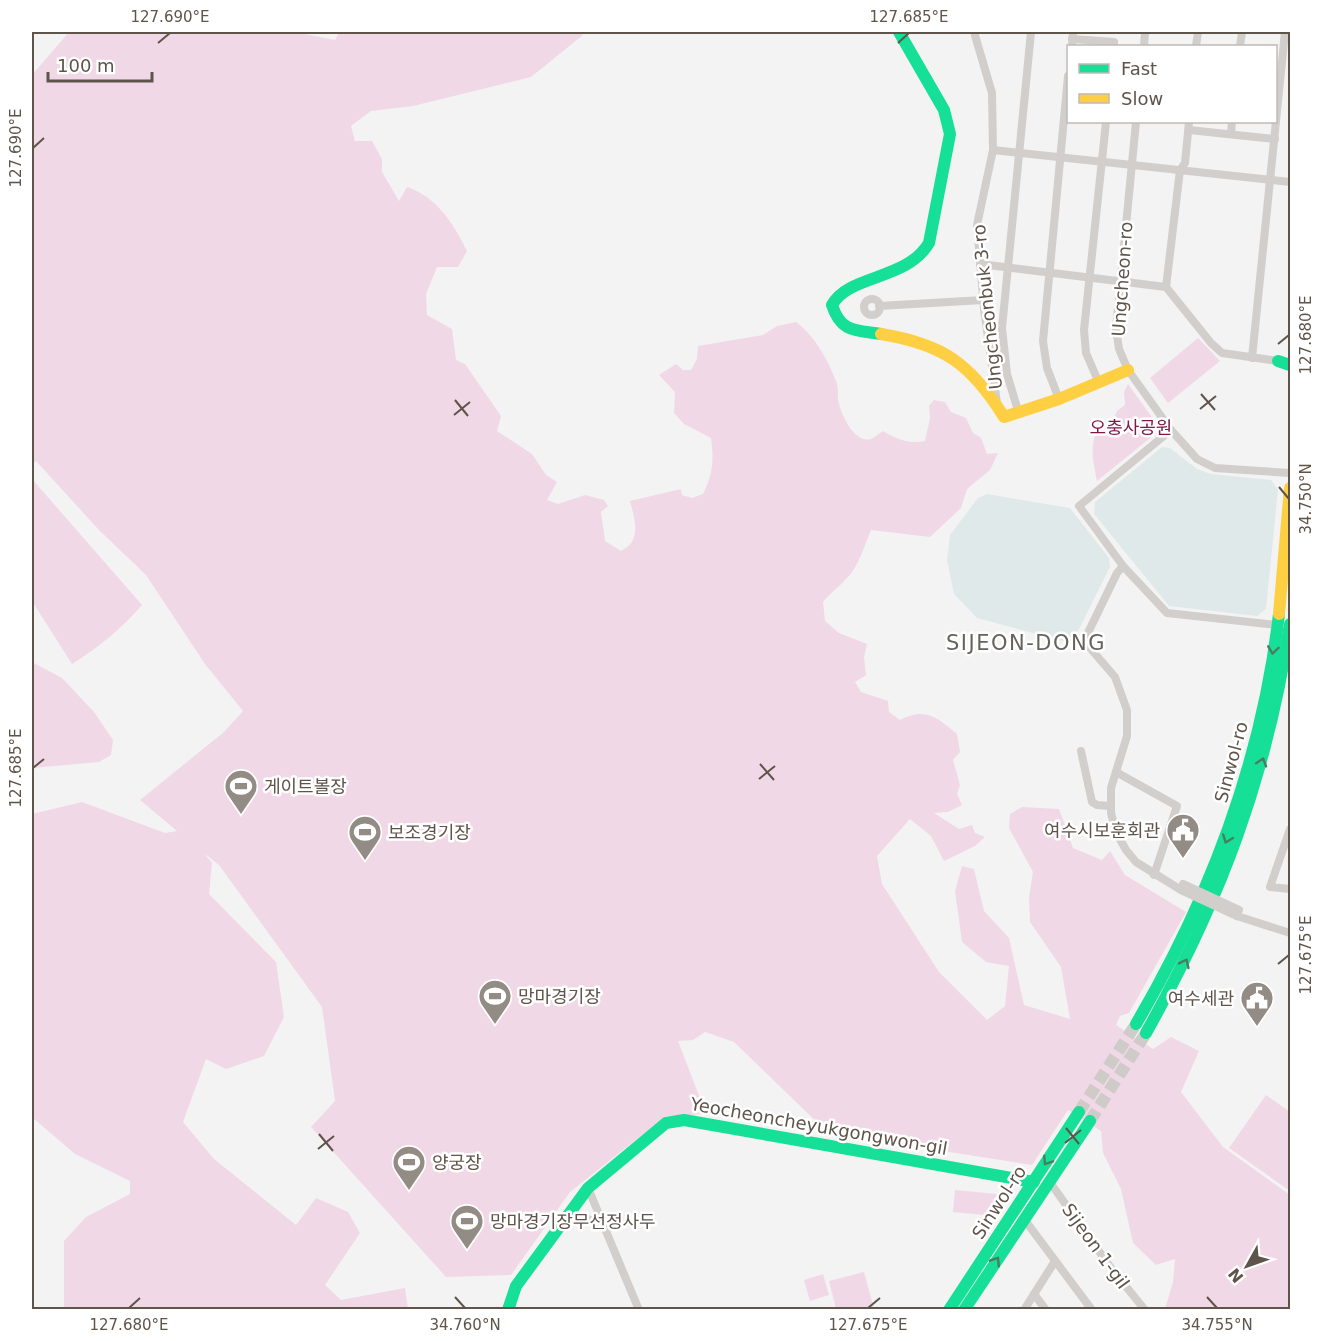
<svg xmlns="http://www.w3.org/2000/svg" width="1322" height="1341" viewBox="0 0 1322 1341" font-family="'DejaVu Sans','Noto Sans KR',sans-serif">
	<rect width="100%" height="100%" fill="#f3f3f3"/>
	<g fill="#e0e9e9">
		<polygon points="1162,447 1170,448 1197,469 1211,474 1271,480 1278,490 1266,609 1257,616 1169,606 1094,514 1095,502"/>
		<polygon points="987,494 1070,508 1109,558 1110,567 1074,639 1070,643 977,618 954,594 947,560 950,535 978,498"/>
	</g>
	<g fill="#f1d8e6">
		<path d="M69,32H295L335,40L339,32H577L583,35L531,77L413,106L371,111L351,126L355,141H372L382,159V172L399,201L407,187C437,197 453,223 467,251L458,267H437L426,294L427,315L452,329L456,360L465,364L501,416L497,431L532,454L546,475L557,482L547,500L558,504L585,495L604,500L608,506L601,512L605,541L621,551C642,541 635,520 630,501L681,489L682,495L692,498L703,494C713,474 714,460 711,438L684,424L674,413L675,392L659,375L676,364L683,370H691L697,359L698,346L763,335L777,326L796,322C814,335 828,360 836,381C839,389 837,396 839,404C842,416 855,444 871,439C875,437 880,433 883,431C898,440 908,444 925,441L930,418L929,406L934,400L945,402L951,412L966,418L973,433L981,438L987,454L998,453L990,470L967,489L961,508L930,537L871,530C864,546 859,566 847,578C839,587 831,592 823,602L825,621L839,633L867,644L864,657L866,675L855,682L861,692L888,701L889,712L900,720C926,707 936,717 957,734L960,752L953,760L960,785L957,794L962,805L948,812L934,813L959,829L972,825L975,833L985,837L975,846L944,861L931,836L910,819L877,856L882,884L939,972L987,1020L1005,1006L1009,966L986,962L962,942L955,891L962,866L974,869L984,911L1009,938L1024,1005L1070,1019L1061,967L1030,922L1029,898L1033,872L1009,828L1010,814L1022,807L1059,809L1073,848L1102,860L1110,851L1125,875L1186,912L1129,1013L1120,1016L1116,1025L1153,1049L1171,1037L1199,1051L1181,1092L1223,1147L1290,1195V1309H1165L1173,1282L1175,1259L1156,1265L1133,1243L1121,1189L1103,1153L1101,1131L1068,1110L1032,1165L828,1133L734,1042L705,1032L693,1040L678,1041L706,1114L666,1116L570,1192L511,1275L446,1277L311,1127L335,1101L322,1007L219,865L204,853L212,863L209,894L276,962L284,1017L264,1056L226,1069L206,1059L183,1122L214,1159L296,1225L316,1198L348,1212L360,1233L325,1285L341,1300L405,1288L408,1309H64V1241L86,1217L130,1194V1181L75,1154L33,1118L32,814L82,802L165,833L177,831L140,800L224,732L243,711L205,664L146,575L99,530L36,461L32,464V75Z"/>
		<polygon points="1198,338 1220,361 1168,403 1150,378"/>
		<path d="M1128,384L1156,423L1155,434L1097,481C1094,465 1088,443 1099,429L1109,430L1117,411L1125,405L1124,392Z"/>
		<path d="M32,479L142,605C122,628 98,648 72,664L32,601Z"/>
		<polygon points="32,662 62,678 94,712 113,740 111,755 99,762 32,768"/>
		<polygon points="1266,1095 1290,1112 1290,1191 1229,1148"/>
		<polygon points="955,1190 997,1194 996,1216 953,1212"/>
		<polygon points="864,1272 874,1309 836,1309 829,1281"/>
		<polygon points="823,1274 829,1295 810,1301 804,1280"/>
	</g>
	<g fill="none" stroke-linecap="round" stroke-linejoin="round">
		<g stroke="#cecbc9" stroke-width="12" stroke-dasharray="12 6" stroke-linecap="butt">
			<polyline points="1079,1112 1136,1024"/>
			<polyline points="1090,1121 1146,1033"/>
		</g>
		<g stroke="#d1cecc" stroke-width="8">
			<polyline points="974,32 992,93 993,150 977,225 984,309 997,403"/>
			<polyline points="1072,39 1114,42 1114,46"/>
			<polyline points="1072,46 1073,32"/>
			<polyline points="1144,46 1145,32"/>
			<polyline points="1196,46 1198,32"/>
			<polyline points="1240,46 1242,32"/>
			<polyline points="1136,122 1116,329 1119,349 1128,370 1171,430 1197,459 1215,468 1290,473"/>
			<polyline points="1189,122 1185,163 1180,170 1166,287 1211,343 1222,353 1278,361"/>
			<polyline points="1189,130 1275,139"/>
			<polyline points="1231,134 1232,122"/>
			<polyline points="993,150 1290,182"/>
			<polyline points="980,264 1166,287"/>
			<circle cx="872" cy="307" r="8"/>
			<polyline points="879,306 983,300"/>
			<polyline points="1252,358 1285,32"/>
			<polyline points="1099,383 1086,353 1084,330 1106,122"/>
			<polyline points="1059,399 1047,368 1043,341 1068,76"/>
			<polyline points="1019,414 1007,374 1002,328 1031,32"/>
			<polyline points="1171,430 1079,506 1123,566 1167,613 1277,625"/>
			<polyline points="1123,566 1117,573 1084,641 1115,677 1127,710 1127,736 1111,788 1111,813 1116,832 1126,850 1136,862 1181,890"/>
			<polyline points="1081,751 1092,802 1097,805 1110,806"/>
			<polyline points="1116,772 1177,806 1154,875"/>
			<polyline points="1290,829 1270,887 1290,889"/>
			<polyline points="1237,916 1290,933"/>
			<polyline points="1049,1181 1111,1268 1145,1310"/>
			<polyline points="588,1188 639,1310"/>
			<polyline points="565,1218 581,1218 601,1222"/>
			<polyline points="1024,1219 1092,1310"/>
			<polyline points="1034,1294 1046,1310"/>
			<polyline points="1024,1310 1055,1261"/>
		</g>
		<g stroke="#16e098" stroke-width="12">
			<path d="M881,334C856,330 841,333 832,305C849,274 906,281 929,243L950,134L944,110L899,32"/>
			<polyline points="1278,361 1290,365"/>
			<path d="M1136,1024C1211,896 1262,761 1279,614"/>
			<path d="M1146,1033C1221,899 1267,776 1290,624"/>
			<polyline points="508,1310 516,1286 588,1188 666,1123 684,1120 1034,1182"/>
			<polyline points="949,1310 1079,1112"/>
			<polyline points="964,1310 1090,1121"/>
		</g>
		<g stroke="#ffcf43" stroke-width="12">
			<path d="M881,334C943,344 971,364 1004,417L1059,399L1128,370"/>
			<polyline points="1279,614 1290,488"/>
		</g>
		<g stroke="#d1cecc" stroke-width="8">
			<polyline points="1183,884 1239,910"/>
			<polyline points="1181,890 1237,916"/>
		</g>
	</g>
	<defs><path id="oneway-chevron" d="M-2-3.5L2.5 0L-2 3.5" fill="none" stroke-width="1.6" stroke-linecap="round" stroke-linejoin="round" transform="scale(1.5)"/></defs>
	<g stroke="#497e61">
		<use href="#oneway-chevron" transform="translate(1273 650) rotate(98)"/>
		<use href="#oneway-chevron" transform="translate(1262 762) rotate(-72)"/>
		<use href="#oneway-chevron" transform="translate(1227 839) rotate(110)"/>
		<use href="#oneway-chevron" transform="translate(1185 963) rotate(-64)"/>
		<use href="#oneway-chevron" transform="translate(1047 1161) rotate(123)"/>
		<use href="#oneway-chevron" transform="translate(996 1261) rotate(-57)"/>
	</g>
	<path fill="none" stroke="#5f544a" stroke-width="2" d="M158,43L170,33M898,43L909,33M33,148L44,138M1278,344L1289,335M1201,394L1215,410M455,400L468,416M1200,409L1216,396M454,415L470,402M1279,487L1289,499M760,764L774,780M33,768L44,759M759,779L775,766M1278,964L1289,955M1066,1128L1079,1144M319,1134L333,1151M1065,1143L1081,1130M318,1149L334,1136M455,1297L465,1308M1207,1297L1217,1308M129,1308L140,1298M868,1308L880,1298"/>
	<defs>
		<symbol id="stadium-pin" viewBox="-11 -11 22 30"><path d="M0 17L-7.5 6A9.5 9.5 0 1 1 7.5 6Z" fill="#938c85" stroke="#fff"/><path d="M0-5a6.5 5 0 1 0 0 10a6.5 5 0 1 0 0-10ZM-3.5-1.8h7v3.6h-7Z" fill="#fff"/></symbol>
		<symbol id="civic-pin" viewBox="-11 -11 22 30"><path d="M0 17L-7.5 6A9.5 9.5 0 1 1 7.5 6Z" fill="#938c85" stroke="#fff"/><path d="M-.6-6.5H3V-4.5H.6V-3L4-1V1h2V6H-6V1h2V-1L-.6-3ZM-1.2 2.5V6h2.4V2.5Z" fill="#fff"/></symbol>
	</defs>
	<g fill-rule="evenodd">
		<use href="#stadium-pin" x="222" y="767" width="38" height="52"/>
		<use href="#civic-pin" x="1164" y="811" width="38" height="52"/>
		<use href="#stadium-pin" x="346" y="813" width="38" height="52"/>
		<use href="#stadium-pin" x="476" y="977" width="38" height="52"/>
		<use href="#civic-pin" x="1238" y="979" width="38" height="52"/>
		<use href="#stadium-pin" x="390" y="1143" width="38" height="52"/>
		<use href="#stadium-pin" x="448" y="1202" width="38" height="52"/>
	</g>
	<g text-anchor="middle" dominant-baseline="central" stroke-width="5" stroke-linejoin="round" paint-order="stroke">
		<g font-size="18" fill="#5f544a" stroke="#fff">
			<text transform="translate(1122 279) rotate(-86)">Ungcheon-ro</text>
			<text transform="translate(987 307) rotate(-96)">Ungcheonbuk 3-ro</text>
			<text transform="translate(1231 762) rotate(-75)">Sinwol-ro</text>
			<text transform="translate(819 1126) rotate(10)">Yeocheoncheyukgongwon-gil</text>
			<text transform="translate(999 1202) rotate(-57)">Sinwol-ro</text>
			<text transform="translate(1096 1246) rotate(54)">Sijeon 1-gil</text>
		</g>
		<g font-size="18" fill="#811a49" stroke="#fff">
			<text x="1131" y="427">오충사공원</text>
		</g>
		<g font-size="18" fill="#5f544a" stroke="#fff" text-anchor="start">
			<text x="264" y="786">게이트볼장</text>
			<text x="1160" y="830" text-anchor="end">여수시보훈회관</text>
			<text x="388" y="832">보조경기장</text>
			<text x="518" y="996">망마경기장</text>
			<text x="1234" y="998" text-anchor="end">여수세관</text>
			<text x="432" y="1162">양궁장</text>
			<text x="490" y="1221">망마경기장무선정사두</text>
		</g>
		<g font-size="21" letter-spacing="1.5" fill="#66635e" stroke="#fff">
			<text x="1026" y="643">SIJEON-DONG</text>
		</g>
	</g>
	<rect width="1322" height="1341" fill="none" stroke="#ffffff" stroke-width="66"/>
	<rect x="1067" y="45" width="210" height="78" fill="#ffffff" stroke="#bfbbb7" stroke-width="1.5"/>
	<rect x="1079" y="64" width="30" height="9" fill="#16e098" stroke="#bfbbb7" stroke-width="1.5"/>
	<text x="1121" y="75" font-size="18" fill="#5f544a">Fast</text>
	<rect x="1079" y="94" width="30" height="9" fill="#ffcf43" stroke="#bfbbb7" stroke-width="1.5"/>
	<text x="1121" y="105" font-size="18" fill="#5f544a">Slow</text>
	<g transform="translate(1247 1266) rotate(230)" stroke="#ffffff" stroke-width="4.5" paint-order="stroke">
	<path d="M0-4.5L10 22L0 15L-10 22Z" fill="#5f544a"/>
	<text y="-9" font-size="16" font-weight="bold" text-anchor="middle" fill="#5f544a">N</text>
	</g>
	<path d="M48 72v9h104v-9" fill="none" stroke="#5f544a" stroke-width="3"/>
	<text x="57" y="72" font-size="18" fill="#5f544a" stroke="#ffffff" stroke-width="4.5" paint-order="stroke">100 m</text>
	<rect x="33" y="33" width="1256" height="1275" fill="none" stroke="#5f544a" stroke-width="2"/>
	<g font-size="15" text-anchor="middle" fill="#5f544a">
		<text x="170" y="22">127.690°E</text>
		<text x="909" y="22">127.685°E</text>
		<text transform="translate(16 148) rotate(-90)" y="5">127.690°E</text>
		<text transform="translate(1306 335) rotate(-90)" y="5">127.680°E</text>
		<text transform="translate(1306 499) rotate(-90)" y="5">34.750°N</text>
		<text transform="translate(16 768) rotate(-90)" y="5">127.685°E</text>
		<text transform="translate(1306 955) rotate(-90)" y="5">127.675°E</text>
		<text x="129" y="1330">127.680°E</text>
		<text x="465" y="1330">34.760°N</text>
		<text x="868" y="1330">127.675°E</text>
		<text x="1217" y="1330">34.755°N</text>
	</g>
</svg>
